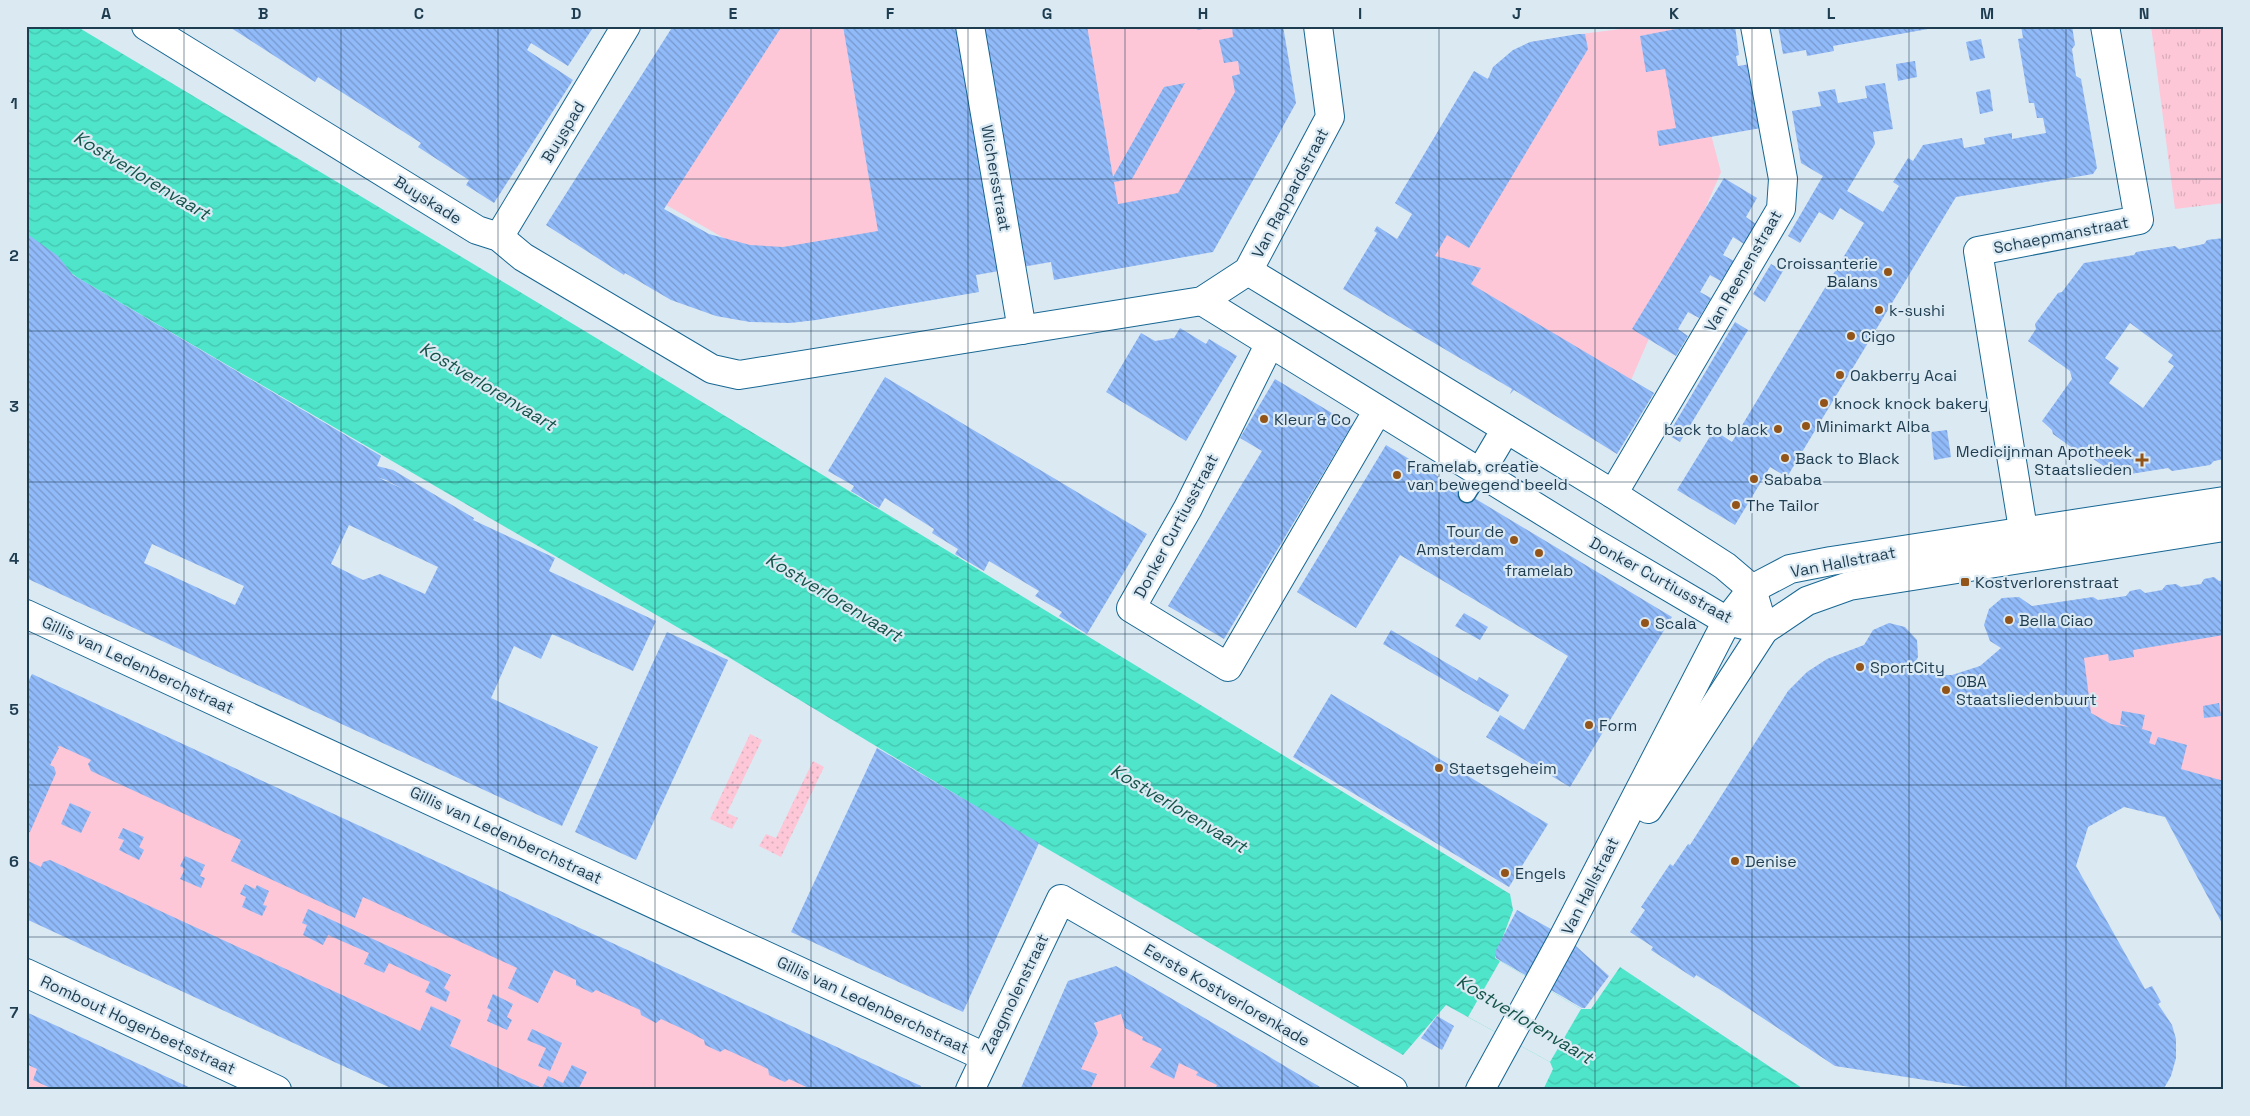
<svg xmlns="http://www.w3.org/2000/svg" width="2250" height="1116" viewBox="0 0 2250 1116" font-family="'Space Grotesk',sans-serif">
	<defs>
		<pattern id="grass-dots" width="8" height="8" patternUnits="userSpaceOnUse" patternTransform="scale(1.25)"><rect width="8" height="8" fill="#fdc7d7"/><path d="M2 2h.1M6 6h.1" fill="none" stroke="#d8acba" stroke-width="1.8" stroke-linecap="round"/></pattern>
		<pattern id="park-tufts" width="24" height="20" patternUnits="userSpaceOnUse" patternTransform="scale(1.25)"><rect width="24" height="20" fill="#fdc7d7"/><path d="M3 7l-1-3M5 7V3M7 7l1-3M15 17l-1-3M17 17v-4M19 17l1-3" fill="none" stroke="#d8acba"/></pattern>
		<pattern id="water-waves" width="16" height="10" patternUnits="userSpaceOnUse" patternTransform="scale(1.25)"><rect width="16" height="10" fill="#4ee5ca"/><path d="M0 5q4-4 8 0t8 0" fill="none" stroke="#44c5af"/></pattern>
		<pattern id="building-back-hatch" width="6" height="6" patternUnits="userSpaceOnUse" patternTransform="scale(1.25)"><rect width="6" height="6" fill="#91baf9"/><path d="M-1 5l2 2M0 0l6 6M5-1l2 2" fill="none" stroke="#7698cc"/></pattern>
	</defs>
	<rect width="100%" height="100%" fill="#dbe9f3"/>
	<g fill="url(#grass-dots)">
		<polygon points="750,734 762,740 727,813 738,818 732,829 710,819"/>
		<polygon points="813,761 824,767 781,857 759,846 766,834 776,838"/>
	</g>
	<polygon fill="url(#park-tufts)" points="2151,26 2221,26 2224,49 2224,203 2175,209"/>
	<g fill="#fdc7d7">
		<polygon points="754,26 878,26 911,238 808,250 741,248 649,195"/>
		<polygon points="1078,26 1248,26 1259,85 1198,202 1113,213"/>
		<polygon points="1645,26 1682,26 1721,172 1622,401 1423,262 1581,34"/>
		<polygon points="2224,608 2224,828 2097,791 2058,638"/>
		<polygon points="53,715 831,1090 489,1090 26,873 26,771"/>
		<polygon points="1104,1004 1266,1090 1065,1090"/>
		<polygon points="26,1047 113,1090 26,1090"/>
	</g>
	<path fill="url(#water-waves)" d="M26,26H76C556,312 1033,602 1510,894L1513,910L1495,958L1581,1009H1591L1620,967L1805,1090H1543L1553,1069L1550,1062L1446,1005L1403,1055L1020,833L725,655L78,278L26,240Z"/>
	<polygon fill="#dbe9f3" points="1500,961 1581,1009 1550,1062 1468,1017"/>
	<g fill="url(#building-back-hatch)" fill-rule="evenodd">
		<polygon points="228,26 594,26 568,66 531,43 527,50 573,80 494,203 466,185 469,180 418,147 421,143 318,77 315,82"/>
		<polygon points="673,26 782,26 664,209 709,234 750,245 783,247 878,231 843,26 1087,26 1113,177 1164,87 1185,83 1132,179 1114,182 1118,204 1178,193 1235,92 1232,76 1240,74 1238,61 1224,63 1219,40 1233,37 1232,26 1283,26 1296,103 1213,252 1054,280 1051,262 976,275 979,292 816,320 790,323 750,322 716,316 671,300 625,273 624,275 546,225"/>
		<polygon points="1196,26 1210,26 1210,28 1197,30"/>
		<polygon points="1691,26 1735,26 1739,55 1736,56 1738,66 1750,64 1761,128 1659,146 1657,131 1676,128 1665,69 1646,72 1640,36"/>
		<polygon points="1778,26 1939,26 1939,27 1833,46 1834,51 1807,56 1806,50 1783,54"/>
		<polygon points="2021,26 2072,26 2075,45 2072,49 2076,76 2081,79 2097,168 2093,174 1956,197 1787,477 1770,467 1735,525 1677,490 1714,430 1732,442 1864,223 1840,208 1833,220 1819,212 1800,243 1788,236 1823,176 1801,163 1792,111 1821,106 1818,92 1835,89 1838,103 1867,98 1865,86 1885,83 1893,129 1873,132 1875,144 1847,191 1883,212 1899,186 1893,182 1908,158 1913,161 1923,145 1962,138 1964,148 1985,144 1984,138 2012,133 2012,139 2046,133 2043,118 2037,118 2034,103 2029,103 2018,39 2023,38"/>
		<polygon points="1578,34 1585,34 1588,49 1469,248 1447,235 1435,256 1481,268 1471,284 1654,393 1617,454 1514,390 1510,394 1512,389 1343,289 1377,233 1374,231 1377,226 1397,239 1412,214 1395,203 1474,71 1488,79 1493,67 1513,50 1530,42"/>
		<polygon points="1981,39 1985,58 1970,61 1966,42"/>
		<polygon points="1915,61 1917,77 1898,81 1896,64"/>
		<polygon points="1990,89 1993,111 1980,114 1976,92"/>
		<polygon points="1724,178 1757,198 1746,217 1756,224 1744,244 1733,237 1723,255 1734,261 1721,281 1710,275 1700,292 1711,298 1699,318 1688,312 1678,329 1688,336 1676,356 1632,329"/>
		<path d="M26,233L58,256L73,275L381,456L377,466L393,470L474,518L473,520L555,558L549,571L656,621L633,671L552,634L541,659L514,646L491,698L598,747L562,826L26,578ZM377,477L386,480L403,489ZM349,525L438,567L425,594L380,574L363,580L331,564ZM152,544L244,586L235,605L144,563Z"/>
		<path d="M2224,238V459L2214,461L2210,465L2172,471L2168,468L2118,476L2089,456L2085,457L2053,434L2052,430L2042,421L2072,379L2070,371L2028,341L2036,329L2035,324L2058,293L2062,292L2084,263L2134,255L2136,252L2175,246L2179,249L2204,244L2207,240ZM2130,323L2173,355L2168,362L2174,366L2143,408L2109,383L2119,368L2105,358Z"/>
		<polygon points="1771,264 1783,271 1765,302 1753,294"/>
		<polygon points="1735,322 1748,330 1680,442 1668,435"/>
		<polygon points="1180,328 1206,344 1209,339 1237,356 1186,441 1106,392 1141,333 1155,341 1174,338"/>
		<polygon points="885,377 1147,534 1087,634 1059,616 1062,612 1035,596 1039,591 989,561 984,571 955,554 958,549 932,533 934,529 885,498 879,508 851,491 854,486 828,471"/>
		<polygon points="1275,379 1352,425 1224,639 1168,606 1262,451 1240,438"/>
		<polygon points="1947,430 1951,457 1934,460 1931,432"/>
		<polygon points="1386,445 1672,617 1570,787 1486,737 1500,715 1524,730 1568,656 1400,555 1356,628 1297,592"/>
		<polygon points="2214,577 2219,581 2224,580 2224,635 2133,650 2134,657 2109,661 2108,654 2084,658 2091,713 2111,724 2130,727 2120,724 2122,711 2145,715 2142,729 2152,732 2149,743 2155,745 2158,737 2187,745 2181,769 2224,781 2224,927 2165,817 2124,807 2088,827 2076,866 2145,989 2152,986 2161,1002 2158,1004 2172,1025 2176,1039 2176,1058 2171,1076 2163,1090 1969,1090 1970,1087 1835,1066 1719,989 1696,975 1694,978 1651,950 1653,947 1630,932 1645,910 1641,907 1670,864 1673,866 1688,844 1690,845 1788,691 1807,672 1827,659 1864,645 1873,630 1889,623 1905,627 1917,640 1918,657 1912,668 1934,675 1952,675 1980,666 2001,648 1990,641 1984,625 1989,609 2002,598 2019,597 2032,606 2093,597 2098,600 2126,596 2130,591 2140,589 2145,593 2162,590 2166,585 2176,584 2181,587 2201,584 2204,579"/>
		<polygon points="1464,613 1488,627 1480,640 1455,626"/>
		<polygon points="1391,630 1477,681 1479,677 1509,695 1498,712 1383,644"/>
		<polygon points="667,632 728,660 636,860 575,832"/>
		<polygon points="32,674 267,783 921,1086 919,1090 813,1090 789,1079 785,1082 769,1075 768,1069 747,1059 725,1049 720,1052 705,1045 704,1040 683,1029 661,1019 656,1023 641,1015 640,1010 596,990 592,993 576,985 576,980 554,970 538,1003 508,988 517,968 363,897 355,918 231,861 241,840 91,771 88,764 91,760 60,746 57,747 59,748 50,765 54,767 56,773 30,832 26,833 26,686"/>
		<polygon points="1331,694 1548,824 1509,887 1293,757"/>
		<polygon points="2219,703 2221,716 2204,718 2203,706"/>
		<polygon points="877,748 1039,843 963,1012 791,932"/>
		<polygon points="70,803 91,812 81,833 61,824"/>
		<polygon points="123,828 144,837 139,847 144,850 139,860 119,850 124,840 118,838"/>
		<polygon points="185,856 205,865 200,876 205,878 201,888 180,879 185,869 180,866"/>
		<polygon points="26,860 41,867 43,862 50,860 420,1031 431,1006 461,1020 450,1046 542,1088 548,1076 563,1083 572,1065 587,1072 578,1090 395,1090 26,919"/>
		<polygon points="245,884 255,889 257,885 269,891 263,905 267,906 262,916 242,907 246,897 240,894"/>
		<polygon points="308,909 451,975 444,988 450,992 446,1002 425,992 430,982 389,963 384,973 364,964 369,953 328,935 323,945 303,935 307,925 302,923"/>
		<polygon points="1517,910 1567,938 1609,976 1585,1008 1582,1008 1496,958 1495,952"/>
		<polygon points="1116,966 1191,1010 1325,1090 1215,1090 1217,1085 1196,1075 1198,1072 1179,1063 1174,1079 1150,1067 1162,1049 1142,1040 1143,1037 1125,1028 1121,1014 1094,1023 1098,1033 1081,1069 1097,1074 1090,1090 1073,1088 1072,1090 1020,1090 1068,981"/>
		<polygon points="493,994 513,1004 507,1017 512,1020 507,1030 487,1021 491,1010 487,1008"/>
		<polygon points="26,1012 57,1026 195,1090 55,1090 33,1080 37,1069 26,1064"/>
		<polygon points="1437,1016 1454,1026 1442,1050 1421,1038"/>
		<polygon points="532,1029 562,1043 550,1071 538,1066 546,1048 527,1040"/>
	</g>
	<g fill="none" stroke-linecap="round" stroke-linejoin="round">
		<defs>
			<polyline id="lane" points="1467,494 1480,473"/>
			<g id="street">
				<polyline points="146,26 477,230 499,237 523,257 712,369 739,375 1202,301 1248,271 1330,117 1318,26"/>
				<polyline points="970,26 1022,330"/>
				<polyline points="499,237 626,26"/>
				<polyline points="1202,301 1591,541 1727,621 1764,630 1752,589 1725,566 1613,494 1248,271"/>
				<polyline points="1270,343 1188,508 1131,608 1228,667 1378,410"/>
				<polyline points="1480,473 1506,429"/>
				<polyline points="1613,494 1781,209 1783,179 1755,26"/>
				<polyline points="2027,554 1978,251 2139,220 2105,26"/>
				<polyline points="26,614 985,1057"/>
				<polyline points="26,973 277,1090"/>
				<polyline points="970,1090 1061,899 1393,1090"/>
			</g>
			<g id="secondary">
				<polyline points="1648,809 1764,630 1807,601 1849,586 2224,527"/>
				<polyline points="1480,1090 1561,942 1727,621 1752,589 1790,569 1831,561 2224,501"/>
			</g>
		</defs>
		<use href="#lane" stroke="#176793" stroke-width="19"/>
		<use href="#street" stroke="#176793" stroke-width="30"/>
		<use href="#secondary" stroke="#176793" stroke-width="30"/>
		<use href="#lane" stroke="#fff" stroke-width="16"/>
		<use href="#street" stroke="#fff" stroke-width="28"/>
		<use href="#secondary" stroke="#fff" stroke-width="28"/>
	</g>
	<path fill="none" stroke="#1e3d50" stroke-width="1" stroke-opacity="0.55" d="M184,26V1090M341,26V1090M498,26V1090M655,26V1090M811,26V1090M968,26V1090M1125,26V1090M1282,26V1090M1439,26V1090M1595,26V1090M1752,26V1090M1909,26V1090M2066,26V1090M26,179H2224M26,331H2224M26,482H2224M26,634H2224M26,785H2224M26,937H2224"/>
	<g fill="#925419" stroke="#dbe9f3" stroke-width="2">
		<circle cx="1888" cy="272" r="5"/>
		<circle cx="1879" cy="310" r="5"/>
		<circle cx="1851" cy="336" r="5"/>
		<circle cx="1840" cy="375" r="5"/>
		<circle cx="1824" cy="403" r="5"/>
		<circle cx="1264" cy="419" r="5"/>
		<circle cx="1806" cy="426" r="5"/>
		<circle cx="1778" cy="429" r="5"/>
		<circle cx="1785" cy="458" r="5"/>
		<path d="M2139.5 452.5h5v5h5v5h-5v5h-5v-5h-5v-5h5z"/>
		<circle cx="1397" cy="475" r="5"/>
		<circle cx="1754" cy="479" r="5"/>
		<circle cx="1736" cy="505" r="5"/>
		<circle cx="1514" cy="540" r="5"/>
		<circle cx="1539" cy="553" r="5"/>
		<rect x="1960" y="577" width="10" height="10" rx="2.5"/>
		<circle cx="2009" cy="620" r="5"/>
		<circle cx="1645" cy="623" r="5"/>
		<circle cx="1860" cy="667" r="5"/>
		<circle cx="1946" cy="690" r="5"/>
		<circle cx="1589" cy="725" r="5"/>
		<circle cx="1439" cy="768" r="5"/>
		<circle cx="1735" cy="861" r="5"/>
		<circle cx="1505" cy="873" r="5"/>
	</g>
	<g text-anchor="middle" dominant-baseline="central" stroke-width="4.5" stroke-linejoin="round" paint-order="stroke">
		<g font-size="16" fill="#1e3d50" stroke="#dbe9f3">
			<text transform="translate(563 132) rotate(-59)">Buyspad</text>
			<text transform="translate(996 178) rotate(80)">Wichersstraat</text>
			<text transform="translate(1290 193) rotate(-62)">Van Rappardstraat</text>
			<text transform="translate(428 200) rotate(32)">Buyskade</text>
			<text transform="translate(2061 235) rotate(-11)">Schaepmanstraat</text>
			<text transform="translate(1743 271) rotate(-60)">Van Reenenstraat</text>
			<text transform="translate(1176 526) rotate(-62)">Donker Curtiusstraat</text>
			<text transform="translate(1843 562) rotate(-11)">Van Hallstraat</text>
			<text transform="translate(1661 580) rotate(29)">Donker Curtiusstraat</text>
			<text transform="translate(138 665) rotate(25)">Gillis van Ledenberchstraat</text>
			<text transform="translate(506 835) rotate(25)">Gillis van Ledenberchstraat</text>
			<text transform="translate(1590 886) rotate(-63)">Van Hallstraat</text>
			<text transform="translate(1015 994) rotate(-64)">Zaagmolenstraat</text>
			<text transform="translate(1227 995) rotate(30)">Eerste Kostverlorenkade</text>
			<text transform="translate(873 1005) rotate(25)">Gillis van Ledenberchstraat</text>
			<text transform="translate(138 1025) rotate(25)">Rombout Hogerbeetsstraat</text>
		</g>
		<g font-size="16" fill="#1e3d50" stroke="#dbe9f3" text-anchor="start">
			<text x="1878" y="263" text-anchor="end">Croissanterie<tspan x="1878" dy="18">Balans</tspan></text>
			<text x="1889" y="310">k-sushi</text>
			<text x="1861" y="336">Cigo</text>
			<text x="1850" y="375">Oakberry Acai</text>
			<text x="1834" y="403">knock knock bakery</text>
			<text x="1274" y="419">Kleur &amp; Co</text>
			<text x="1816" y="426">Minimarkt Alba</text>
			<text x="1768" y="429" text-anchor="end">back to black</text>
			<text x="2132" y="451" text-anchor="end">Medicijnman Apotheek<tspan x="2132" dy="18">Staatslieden</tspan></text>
			<text x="1795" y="458">Back to Black</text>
			<text x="1407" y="466">Framelab, creatie<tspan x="1407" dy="18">van bewegend beeld</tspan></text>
			<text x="1764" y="479">Sababa</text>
			<text x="1746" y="505">The Tailor</text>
			<text x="1504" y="531" text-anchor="end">Tour de<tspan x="1504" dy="18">Amsterdam</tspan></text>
			<text x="1539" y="570" text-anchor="middle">framelab</text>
			<text x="1975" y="582">Kostverlorenstraat</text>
			<text x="2019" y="620">Bella Ciao</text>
			<text x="1655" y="623">Scala</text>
			<text x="1870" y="667">SportCity</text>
			<text x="1956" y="681">OBA<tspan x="1956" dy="18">Staatsliedenbuurt</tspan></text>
			<text x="1599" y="725">Form</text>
			<text x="1449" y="768">Staetsgeheim</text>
			<text x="1745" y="861">Denise</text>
			<text x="1515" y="873">Engels</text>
		</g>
		<g font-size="18" font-style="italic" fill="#145348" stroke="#dbe9f3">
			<text transform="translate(142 175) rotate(31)">Kostverlorenvaart</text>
			<text transform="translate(488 386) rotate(31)">Kostverlorenvaart</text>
			<text transform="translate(834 597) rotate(31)">Kostverlorenvaart</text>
			<text transform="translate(1179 808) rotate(31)">Kostverlorenvaart</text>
			<text transform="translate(1525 1019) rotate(31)">Kostverlorenvaart</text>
		</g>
	</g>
	<rect width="2250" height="1116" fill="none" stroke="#dbe9f3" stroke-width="55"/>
	<rect x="28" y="28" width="2194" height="1060" fill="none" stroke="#1e3d50" stroke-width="2"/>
	<g font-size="16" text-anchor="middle" font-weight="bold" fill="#1e3d50">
		<text x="106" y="19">A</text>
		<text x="263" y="19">B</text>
		<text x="419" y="19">C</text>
		<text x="576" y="19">D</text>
		<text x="733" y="19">E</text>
		<text x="890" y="19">F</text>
		<text x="1047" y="19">G</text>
		<text x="1203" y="19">H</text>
		<text x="1360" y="19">I</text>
		<text x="1517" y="19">J</text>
		<text x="1674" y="19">K</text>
		<text x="1831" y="19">L</text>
		<text x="1987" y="19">M</text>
		<text x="2144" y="19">N</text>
		<text x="14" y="109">1</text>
		<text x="14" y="261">2</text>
		<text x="14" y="412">3</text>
		<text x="14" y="564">4</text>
		<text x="14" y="715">5</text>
		<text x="14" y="867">6</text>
		<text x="14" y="1018">7</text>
	</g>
</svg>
